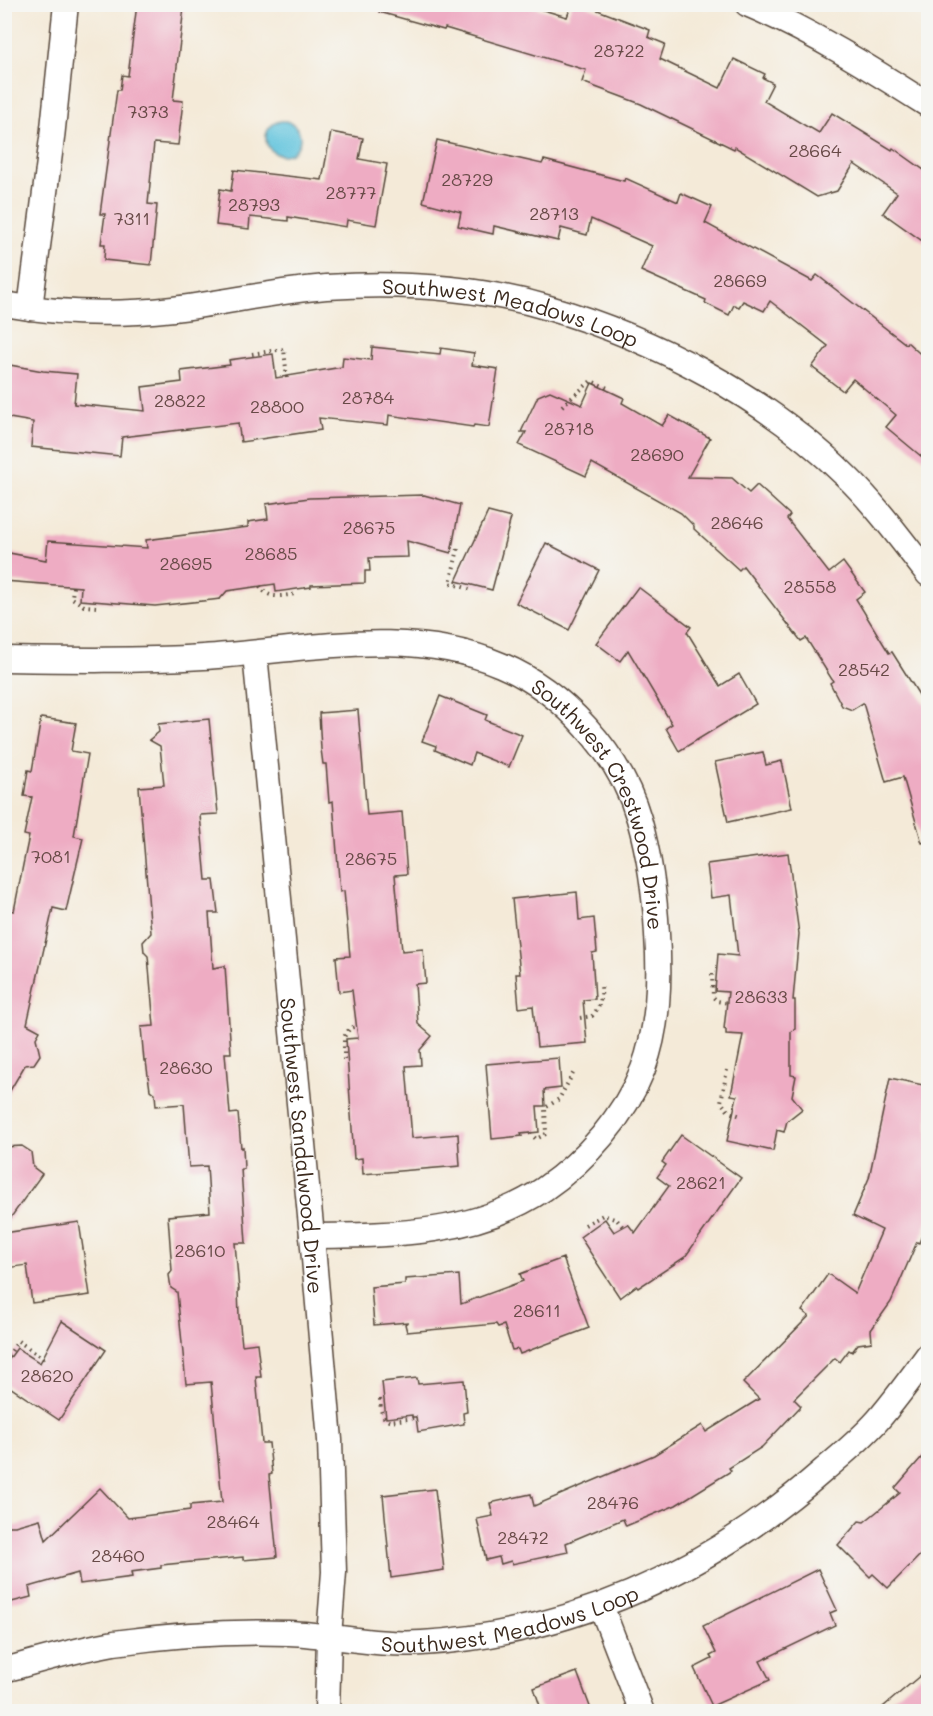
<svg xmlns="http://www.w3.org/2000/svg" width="933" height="1716" viewBox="0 0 933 1716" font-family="Mali,sans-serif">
	<rect width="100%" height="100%" fill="#f6f6f2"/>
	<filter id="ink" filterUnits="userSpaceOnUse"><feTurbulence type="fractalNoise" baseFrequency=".0167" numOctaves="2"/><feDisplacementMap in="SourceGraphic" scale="12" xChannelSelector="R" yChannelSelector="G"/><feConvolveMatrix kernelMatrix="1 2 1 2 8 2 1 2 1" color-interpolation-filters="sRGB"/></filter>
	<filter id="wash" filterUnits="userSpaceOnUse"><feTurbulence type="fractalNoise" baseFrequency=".008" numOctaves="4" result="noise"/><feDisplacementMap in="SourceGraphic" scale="24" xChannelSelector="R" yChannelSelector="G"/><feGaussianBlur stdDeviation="1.35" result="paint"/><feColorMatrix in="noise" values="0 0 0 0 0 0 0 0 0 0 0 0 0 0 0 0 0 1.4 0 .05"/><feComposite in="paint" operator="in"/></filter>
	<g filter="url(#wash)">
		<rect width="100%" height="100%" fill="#f4ead8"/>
		<circle fill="#5fc3dd" stroke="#4d767e" stroke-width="1.5" cx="283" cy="138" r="17"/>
		<g id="blocks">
			<g fill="#eeacc3">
				<polygon points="137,4 184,7 173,100 183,101 178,145 154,143 148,204 157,205 151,265 104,260 105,244 101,244 105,214 100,214 117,90 120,90 122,75 128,76"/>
				<polygon points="380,4 523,4 567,17 572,4 582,4 650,30 648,37 665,44 660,59 720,88 734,59 765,74 763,78 773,83 764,101 809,128 809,127 819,133 832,113 892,150 893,148 928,173 928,245 883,213 897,193 854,164 837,191 817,197 735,147 734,149 641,104 582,82 586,70 445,28 444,30 379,12"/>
				<polygon points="331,132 363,138 359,159 387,164 376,225 347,220 346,227 288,217 288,221 250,217 249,229 216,225 220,189 231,191 234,170 322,180"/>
				<polygon points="437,140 542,164 544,160 624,181 625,178 678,202 681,193 712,207 705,223 812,281 817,275 906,344 907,342 928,361 928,462 886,427 896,415 853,379 843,391 812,367 828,346 770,301 764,311 743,301 739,307 734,305 729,315 705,303 706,300 641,271 652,246 591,219 587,235 561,228 558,241 494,226 493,234 458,226 461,212 423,202"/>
				<polygon points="372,347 440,354 441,348 474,353 472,365 498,369 489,427 474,425 473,427 389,415 388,425 319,418 321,430 241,442 238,423 122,437 120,456 31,447 33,422 4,417 4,364 43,371 77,374 74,404 145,411 142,387 182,382 181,371 230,365 229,360 273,354 276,378 342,367 343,357 371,360"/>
				<polygon points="592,383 624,398 622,403 662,426 669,415 710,438 688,477 732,478 749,493 757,485 790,515 787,519 829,573 843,562 865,592 856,599 889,653 892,652 928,709 928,842 922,843 903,777 886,782 863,703 852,710 842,706 830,683 833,681 806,638 801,641 743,566 739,570 694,529 694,526 681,513 592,463 586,476 519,445 526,432 521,432 538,396 550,391 582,405"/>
				<polygon points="424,495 460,505 451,553 407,541 408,557 369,558 370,571 365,571 365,583 311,585 311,587 276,592 275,584 227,591 220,599 212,600 155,606 80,600 81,587 4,581 4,552 46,560 48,541 147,548 146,540 248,527 248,522 268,519 266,504 309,498"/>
				<polygon points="488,512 511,518 492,590 456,581"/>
				<polygon points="546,543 599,570 569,630 516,603"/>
				<polygon points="638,587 691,627 687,632 720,686 739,674 756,704 679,751 666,728 672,724 628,650 620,661 596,643"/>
				<polygon points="440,696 487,715 485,720 522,735 509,767 474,753 470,765 435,750 436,746 422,741"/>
				<polygon points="358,710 367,815 402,812 407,874 395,875 402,951 423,949 426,983 415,984 418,1024 432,1036 420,1050 421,1065 406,1066 412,1138 458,1134 460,1166 363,1174 362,1158 354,1159 346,1039 358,1038 352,990 339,992 336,957 350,956 344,891 340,892 333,801 329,802 326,764 323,764 321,749 319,713"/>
				<polygon points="41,718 76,723 71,751 88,754 74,836 83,838 66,911 53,908 27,1024 40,1031 36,1038 40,1055 34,1064 25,1065 4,1101 4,909 14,911 23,865 29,836 24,835 32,797 24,796 28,770 32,771"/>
				<polygon points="209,719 218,814 200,815 206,880 214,880 218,913 209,913 213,968 225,966 231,1053 225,1053 230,1114 238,1113 241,1148 243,1147 244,1169 241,1169 246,1243 235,1243 239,1290 238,1290 239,1316 242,1345 257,1343 261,1377 256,1377 262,1443 269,1443 272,1474 269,1475 277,1557 243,1560 243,1557 161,1565 161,1568 131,1572 132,1577 80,1584 78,1573 29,1587 31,1597 4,1604 4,1526 15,1526 40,1519 46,1540 100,1488 128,1518 190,1510 190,1505 222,1502 211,1382 186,1384 177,1292 171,1288 169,1275 172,1271 168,1216 210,1212 207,1166 189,1167 184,1104 156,1106 155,1094 150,1090 146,1061 144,1061 141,1027 154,1026 148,956 144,952 143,942 151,933 139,787 164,785 160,746 149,740 159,732 158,724"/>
				<polygon points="763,752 766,765 782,761 792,808 728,822 715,762"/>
				<polygon points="788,853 799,934 793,1000 795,1000 795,1029 791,1032 791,1075 796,1076 792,1096 802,1109 787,1121 784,1132 777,1130 773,1151 727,1141 737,1096 731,1095 743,1035 726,1034 726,1030 724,1029 728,992 715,991 718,954 738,956 731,895 711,898 707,864"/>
				<polygon points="577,892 579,920 594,918 597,952 592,953 595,999 583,1000 587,1043 537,1047 533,1006 519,1008 516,974 520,974 512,899"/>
				<polygon points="559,1058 561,1088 544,1090 545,1106 537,1106 539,1132 521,1134 522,1136 492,1139 486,1064"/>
				<polygon points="890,1078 928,1086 928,1220 919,1243 917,1242 891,1302 871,1330 872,1342 858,1344 852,1352 849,1350 840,1362 835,1358 794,1399 801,1406 762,1447 729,1468 731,1471 676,1505 626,1526 623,1519 566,1543 568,1552 512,1564 511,1561 501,1564 499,1557 486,1560 477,1519 493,1516 490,1503 531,1494 534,1506 654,1455 702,1425 706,1432 759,1399 743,1383 809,1316 802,1311 828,1274 855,1293 882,1230 853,1216 869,1178"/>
				<polygon points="681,1135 741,1178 685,1257 638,1288 636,1286 620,1298 580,1237 605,1219 614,1232 628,1224 635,1233 669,1186 657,1177 666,1165 662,1162"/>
				<polygon points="22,1146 31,1152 33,1167 42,1174 4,1227 4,1147"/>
				<polygon points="79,1222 90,1295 32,1303 27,1265 7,1268 4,1233"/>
				<polygon points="563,1258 589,1328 520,1354 518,1349 512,1350 504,1325 498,1327 496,1324 407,1332 405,1324 408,1322 374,1325 371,1287 405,1284 405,1279 459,1275 461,1304 523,1281 520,1274"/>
				<polygon points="62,1321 106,1350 59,1420 4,1383 4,1366 17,1348 40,1363"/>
				<polygon points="417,1378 418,1384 464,1380 467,1412 463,1413 464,1424 418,1432 416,1417 412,1417 412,1415 386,1418 382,1382"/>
				<polygon points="928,1450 928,1547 888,1588 873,1574 870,1577 838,1545 859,1521 864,1522 900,1493 895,1488"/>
				<polygon points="435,1489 444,1570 391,1578 383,1495"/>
				<polygon points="818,1569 837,1610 830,1613 835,1625 760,1661 770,1680 712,1706 694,1668 712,1659 710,1656 716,1653 703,1626"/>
				<polygon points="928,1669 928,1712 877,1712"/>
				<polygon points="577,1672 592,1712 542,1712 534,1688"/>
			</g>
		</g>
	</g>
	<g filter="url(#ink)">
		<use href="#blocks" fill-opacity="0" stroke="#57473a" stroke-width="1.5"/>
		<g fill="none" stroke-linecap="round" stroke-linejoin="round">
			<defs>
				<g id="minor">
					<path d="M747,4C811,31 870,68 928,105"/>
					<path id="s1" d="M4,304C59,314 118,315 173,309C224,303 275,291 326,287C400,282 478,287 549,308C656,339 767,398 846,476C876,505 902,541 928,574"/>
					<polyline points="30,308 52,138 66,4"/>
					<path id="s2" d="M255,654L312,1236L330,1440L334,1572L329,1636L327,1712"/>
					<path id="s3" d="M4,659C71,660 137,661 203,657C301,651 408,625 501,665C563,691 620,754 639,819C649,854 655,896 657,934C660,979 659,1026 643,1069C624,1117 586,1160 544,1189C476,1235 392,1235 312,1236"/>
					<polyline points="601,1606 642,1712"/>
					<path id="s4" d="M4,1670C41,1660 78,1649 114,1643C171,1635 232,1631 289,1633C334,1635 377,1646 422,1643C575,1633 710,1570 825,1469C843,1454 862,1438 878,1420C896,1399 912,1377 928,1355"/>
				</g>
			</defs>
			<use href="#minor" stroke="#57473a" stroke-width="27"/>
			<g stroke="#57473a" stroke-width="4" stroke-dasharray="1.5 4.5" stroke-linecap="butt">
				<polyline points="252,354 284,349 287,379"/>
				<polyline points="562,406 591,381 608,388"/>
				<polyline points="458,549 450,583 473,590"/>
				<path d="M260,586C268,600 281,596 295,594"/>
				<polyline points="73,587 72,598 84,606 97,607"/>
				<polyline points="712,974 713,997 717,1001 728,1003"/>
				<path d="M580,1018L592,1016C601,1006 602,996 601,983"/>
				<polyline points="344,1060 344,1037 350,1028 357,1026"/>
				<polyline points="727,1070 721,1102 729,1112 741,1116"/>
				<polyline points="530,1133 536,1139 546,1134 545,1108 559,1099 575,1070"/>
				<polyline points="585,1225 603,1215 617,1220 623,1227"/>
				<polyline points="5,1361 18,1341 46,1360"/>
				<path d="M380,1399C381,1408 380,1417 389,1421L416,1418"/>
			</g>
			<use href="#minor" stroke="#fff" stroke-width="24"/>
		</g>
	</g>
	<g text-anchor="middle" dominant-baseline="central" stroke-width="5" stroke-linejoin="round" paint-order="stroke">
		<g font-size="18" fill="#684a47">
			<text x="619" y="50">28722</text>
			<text x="148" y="111">7373</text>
			<text x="815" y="150">28664</text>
			<text x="467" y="179">28729</text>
			<text x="351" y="192">28777</text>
			<text x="254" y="204">28793</text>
			<text x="554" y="213">28713</text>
			<text x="132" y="218">7311</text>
			<text x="740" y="280">28669</text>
			<text x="368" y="397">28784</text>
			<text x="180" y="400">28822</text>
			<text x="277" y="406">28800</text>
			<text x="569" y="428">28718</text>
			<text x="657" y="454">28690</text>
			<text x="737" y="522">28646</text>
			<text x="369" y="527">28675</text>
			<text x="271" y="553">28685</text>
			<text x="186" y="563">28695</text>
			<text x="810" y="586">28558</text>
			<text x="864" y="669">28542</text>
			<text x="51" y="856">7081</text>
			<text x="371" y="858">28675</text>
			<text x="761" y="996">28633</text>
			<text x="186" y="1067">28630</text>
			<text x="701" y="1182">28621</text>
			<text x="200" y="1250">28610</text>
			<text x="537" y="1310">28611</text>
			<text x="47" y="1375">28620</text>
			<text x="613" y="1502">28476</text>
			<text x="233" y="1521">28464</text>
			<text x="523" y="1537">28472</text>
			<text x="118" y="1555">28460</text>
		</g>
		<g font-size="21" fill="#3b2a1e" stroke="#f6f6f2">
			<text stroke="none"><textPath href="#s1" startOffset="512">Southwest Meadows Loop</textPath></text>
			<text stroke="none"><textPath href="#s3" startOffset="682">Southwest Crestwood Drive</textPath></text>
			<text stroke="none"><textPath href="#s2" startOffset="494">Southwest Sandalwood Drive</textPath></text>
			<text stroke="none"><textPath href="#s4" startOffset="513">Southwest Meadows Loop</textPath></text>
		</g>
	</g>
	<rect width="933" height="1716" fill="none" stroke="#f6f6f2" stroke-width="24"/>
</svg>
